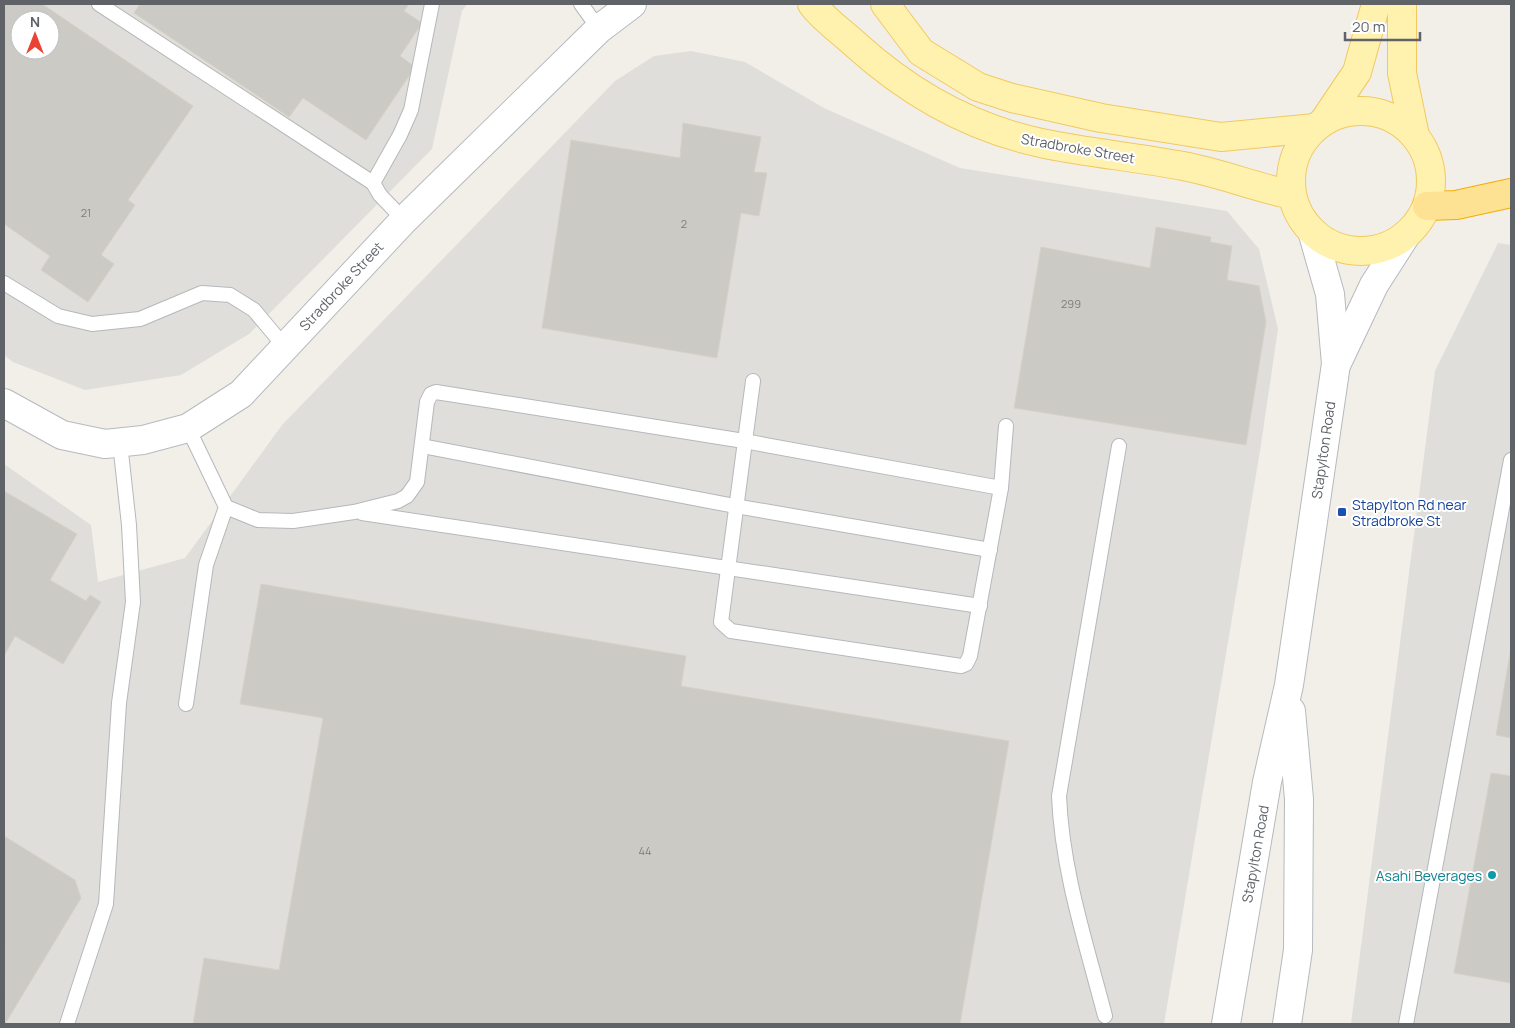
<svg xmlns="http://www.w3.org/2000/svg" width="1515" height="1028" viewBox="0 0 1515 1028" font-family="Manrope,sans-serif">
	<rect width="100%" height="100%" fill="#f1efe8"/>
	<g fill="#e0deda" fill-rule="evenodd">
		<path d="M4,4H467L462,11L432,149L249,334L181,375L85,390L13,362L4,355ZM20,20H50V50H20Z"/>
		<polygon points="691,51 745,62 824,108 960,168 1227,211 1259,249 1278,329 1260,451 1164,1024 4,1024 4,464 91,525 98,582 185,558 282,425 615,81 654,56"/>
		<polygon points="1498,243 1511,245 1511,1024 1351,1024 1435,371"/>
	</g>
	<g fill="#cccac5" stroke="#d6d1c6" fill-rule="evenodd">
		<path d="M4,4H42L193,106L128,200L135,205L101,255L114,264L88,302L41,270L50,256L4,224ZM20,20H50V50H20Z"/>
		<polygon points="140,4 409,4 404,11 422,23 400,56 415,67 366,140 303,98 289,117 134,13"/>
		<polygon points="683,123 761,137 754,172 767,173 759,216 741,213 717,358 542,328 571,140 680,158"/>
		<polygon points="1156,227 1211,237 1210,242 1232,246 1227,280 1259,286 1266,322 1246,445 1014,408 1041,247 1150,268"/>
		<polygon points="4,491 77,534 50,580 86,601 90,595 101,602 63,664 15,636 4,656"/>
		<polygon points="261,584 686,656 681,686 1009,741 960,1024 193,1024 204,958 279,970 323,718 240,704"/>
		<polygon points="1511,648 1511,738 1496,735"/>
		<polygon points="1491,773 1511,776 1511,983 1454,973"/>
		<polygon points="4,836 75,880 81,898 5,1024"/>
	</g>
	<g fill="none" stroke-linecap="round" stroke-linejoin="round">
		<defs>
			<g id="lane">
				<polyline points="99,4 373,183 380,195 404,220"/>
				<polyline points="581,4 599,29"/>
				<polyline points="373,183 400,135 411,110 432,4"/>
				<polyline points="4,283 58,316 92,324 140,319 202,293 230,295 254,310 284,346"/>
				<polyline points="753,381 721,622 731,631 961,666 966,664 970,656 1001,488"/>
				<polyline points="422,446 735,506 990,550"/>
				<polyline points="226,507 258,520 293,521 354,512 398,501 407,496 417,482 427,402 431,394 436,392 744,441 1001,488 1006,426"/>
				<polyline points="362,513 980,606"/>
				<polyline points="186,704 206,565 226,507 188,428"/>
				<path d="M1105,1016C1086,943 1062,871 1059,796L1119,446"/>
				<polyline points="67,1024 106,904 119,703 133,602 129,525 120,443"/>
				<polyline points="1406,1024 1511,460"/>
			</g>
			<g id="secondary">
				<polyline points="1337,363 1374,285 1406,235"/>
				<polyline points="4,403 62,435 105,444 143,440 188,428 241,394 404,220 599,29 632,4"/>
				<polyline points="1226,1024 1267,782 1289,685 1336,364 1330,294 1312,231"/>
				<polyline points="1287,1024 1298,950 1299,799 1291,711"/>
			</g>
			<g id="primary">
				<path d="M812,4C823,19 842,32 856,45C908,92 971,128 1041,143C1088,153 1136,157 1183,166C1220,173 1255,187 1292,195"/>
				<polyline points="885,4 921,52 978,87 1012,98 1101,118 1221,137 1315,128"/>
				<polyline points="1402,4 1402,73 1415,136"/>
				<circle cx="1361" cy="181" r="70"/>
				<polyline points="1324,121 1357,72 1376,4"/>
			</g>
			<polyline id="highway" points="1427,206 1456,205 1511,193"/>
		</defs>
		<use href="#lane" stroke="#b5b8bc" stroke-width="16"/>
		<use href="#secondary" stroke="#b6babf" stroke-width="30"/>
		<use href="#primary" stroke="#f2c960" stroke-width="30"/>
		<use href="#highway" stroke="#f9ab00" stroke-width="30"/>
		<use href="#lane" stroke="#fff" stroke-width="14"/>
		<use href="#secondary" stroke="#fff" stroke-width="28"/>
		<use href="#primary" stroke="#fff2af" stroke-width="28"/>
		<use href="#highway" stroke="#fde293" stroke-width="28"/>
	</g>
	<rect fill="#1a4fb4" stroke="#fff" stroke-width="2" x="1337" y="507" width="10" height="10" rx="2.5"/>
	<circle fill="#0f9aa8" stroke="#fff" stroke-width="2" cx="1492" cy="875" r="5"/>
	<g text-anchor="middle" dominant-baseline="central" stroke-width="4" stroke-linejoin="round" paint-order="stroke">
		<g font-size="11" fill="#7a7d7f">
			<text x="86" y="212">21</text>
			<text x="684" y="223">2</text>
			<text x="1071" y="303">299</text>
			<text x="645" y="850">44</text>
		</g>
		<g font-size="14" fill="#5f6368" stroke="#fff">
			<text transform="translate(1078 148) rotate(10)">Stradbroke Street</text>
			<text transform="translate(341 286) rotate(-47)">Stradbroke Street</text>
			<text transform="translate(1323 450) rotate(-82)">Stapylton Road</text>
			<text transform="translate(1255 854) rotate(-80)">Stapylton Road</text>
		</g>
		<g font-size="14" fill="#164399" stroke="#fff" text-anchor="start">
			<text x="1352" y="504">Stapylton Rd near<tspan x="1352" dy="16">Stradbroke St</tspan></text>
		</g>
		<g font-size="14" fill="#0d838f" stroke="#fff" text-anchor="end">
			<text x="1482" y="875">Asahi Beverages</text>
		</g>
	</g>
	<rect width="1515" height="1028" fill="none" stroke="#5f6368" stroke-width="10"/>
	<g transform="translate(35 35)"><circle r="24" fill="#ffffff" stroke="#bfc1c3"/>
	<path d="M0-4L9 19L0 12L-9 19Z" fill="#ea4335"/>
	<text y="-8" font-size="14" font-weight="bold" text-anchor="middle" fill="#5f6368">N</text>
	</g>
	<path d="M1345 32v8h75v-8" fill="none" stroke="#5f6368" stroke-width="2.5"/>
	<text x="1352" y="32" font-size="15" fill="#5f6368" stroke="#ffffff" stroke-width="4" paint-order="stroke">20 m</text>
</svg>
